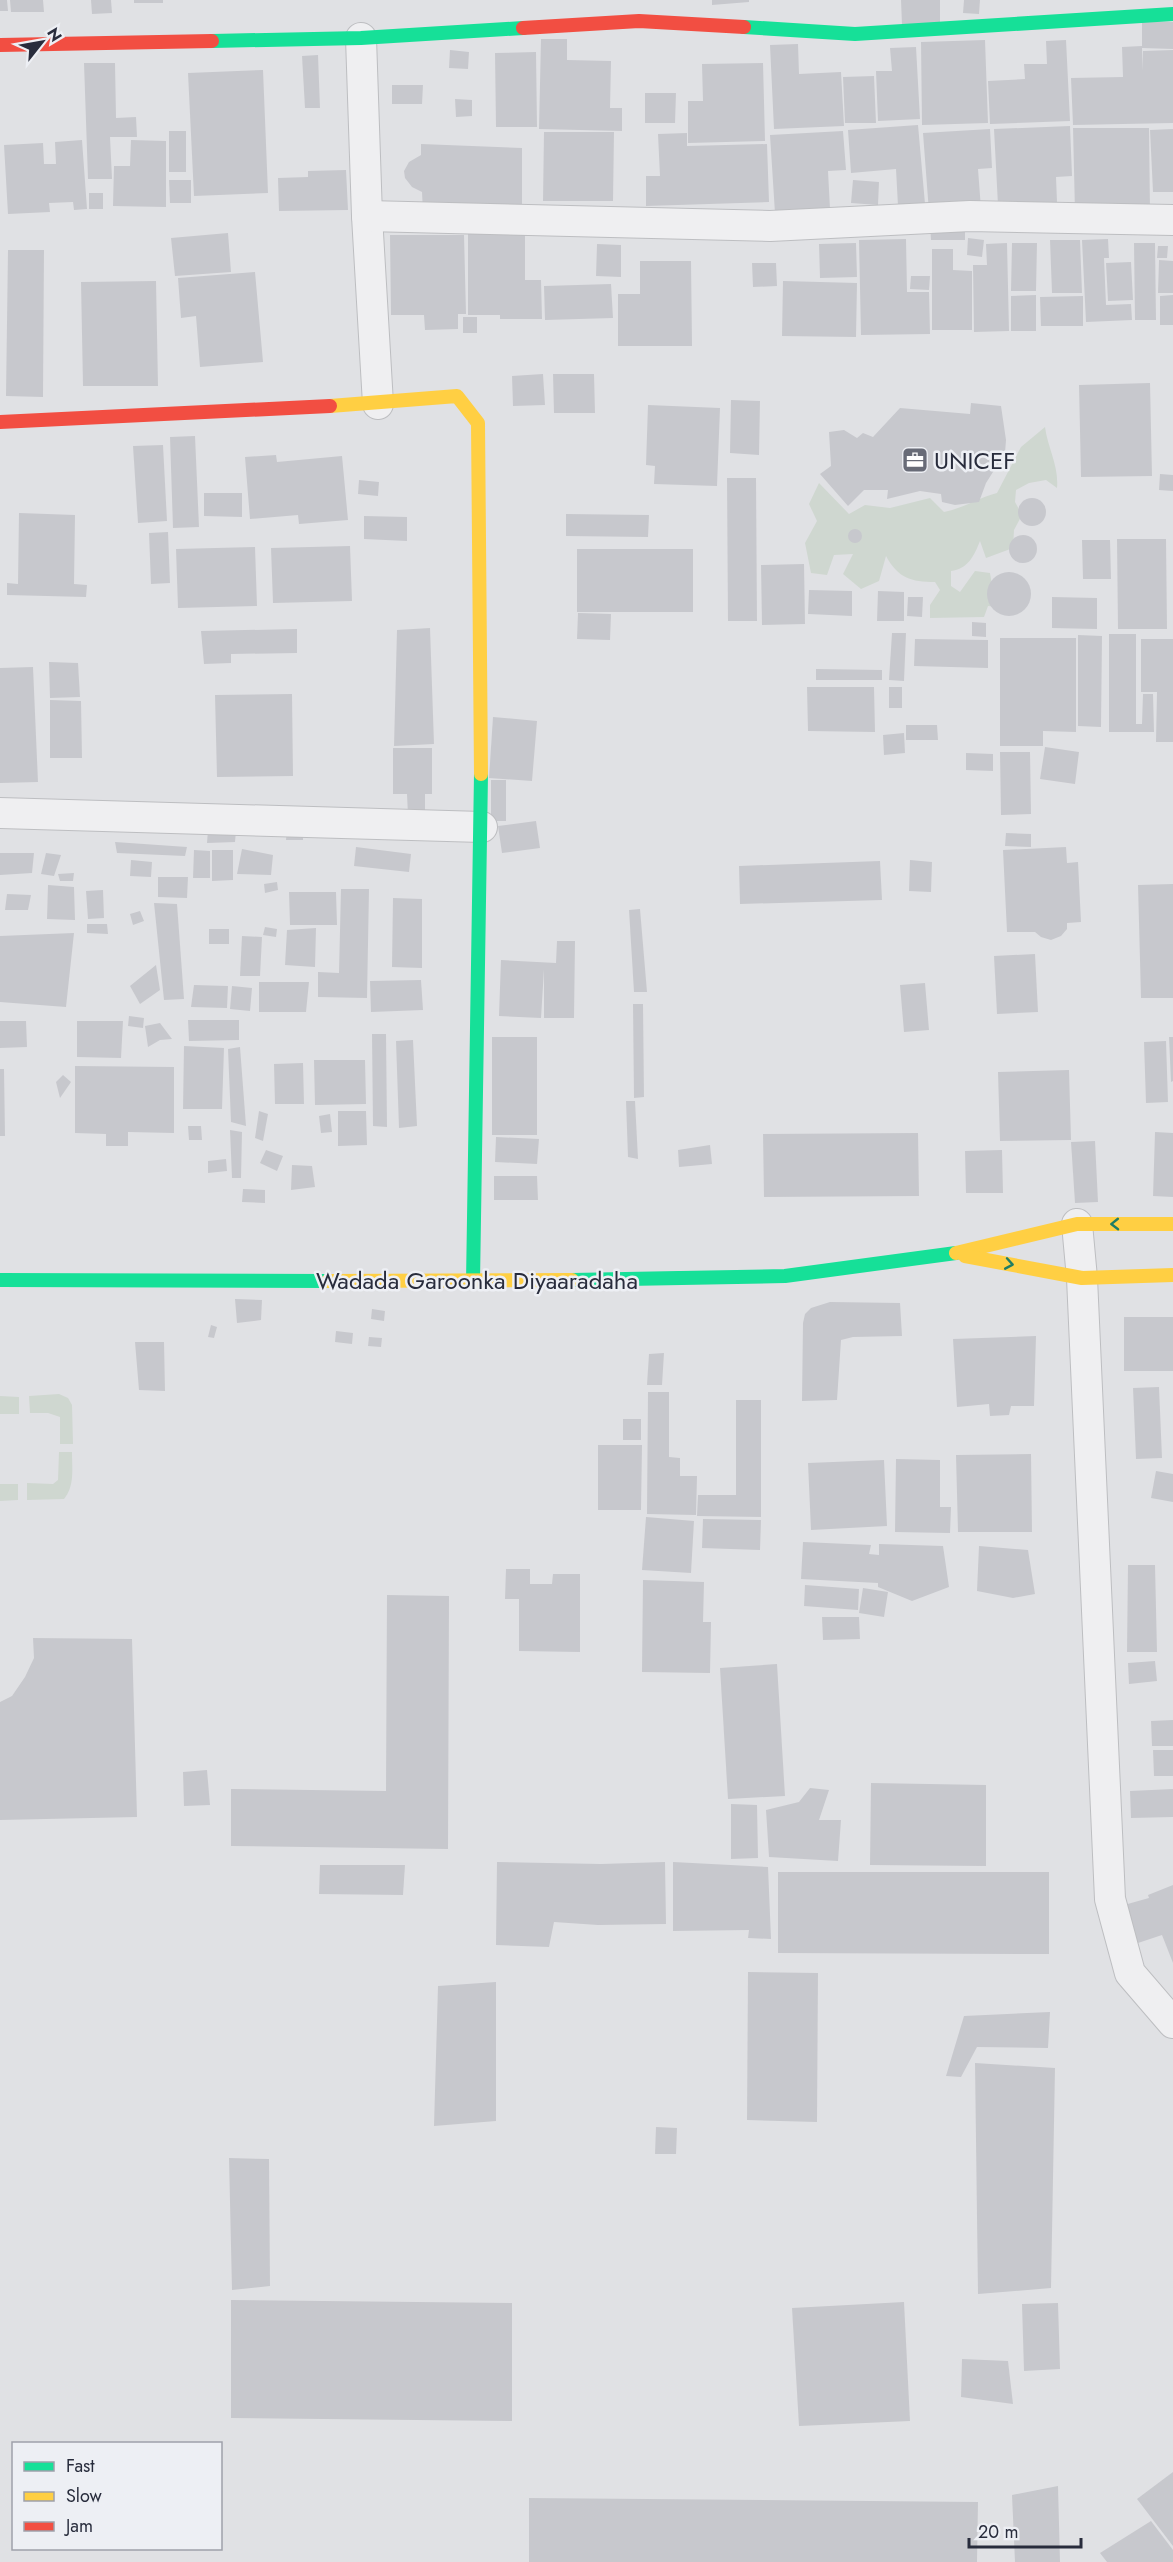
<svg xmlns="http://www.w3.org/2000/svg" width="1173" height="2562" viewBox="0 0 1173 2562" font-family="Jost,sans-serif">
	<rect width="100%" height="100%" fill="#e0e1e4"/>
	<g fill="#cfd7d0">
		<path d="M1045,427C1048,449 1059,466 1057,488L1046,480L1029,483L1016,490L1015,502L1022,515L1014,530L1013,548L986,558L980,541C974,556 968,569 951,571V586L960,592L975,571L990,573L993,591L999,607L988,606L984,617L930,618V605L940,590L935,582C911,582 898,578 886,556L879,581L861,589L843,574L853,554L834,555L827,575L811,573L805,543L817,521L809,504L819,483L849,514L865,505L890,508L930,498L944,512C964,508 978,498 997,493L1021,447Z"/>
		<polygon points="59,1394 68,1398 72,1405 73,1444 60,1444 60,1417 48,1413 30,1413 29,1396"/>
		<polygon points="0,1396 19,1397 19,1414 0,1414"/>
		<path d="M59,1452H72C72,1468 75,1486 64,1499L27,1500V1483L53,1484L58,1480Z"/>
		<polygon points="0,1484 18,1484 18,1500 0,1501"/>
	</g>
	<g fill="#c7c8cd">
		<polygon points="0,0 7,0 8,11 0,11"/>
		<polygon points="10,0 43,0 44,12 11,12"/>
		<polygon points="91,0 111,0 112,13 92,14"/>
		<rect x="134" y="0" width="29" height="3"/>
		<polygon points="712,0 749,0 749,2 712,5"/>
		<polygon points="901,0 940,0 940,24 902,25"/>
		<polygon points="964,0 980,0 979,14 963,13"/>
		<polygon points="1142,21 1173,22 1173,49 1142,48 1143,71 1143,51 1173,50 1173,123 1073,125 1071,78 1123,77 1122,47 1142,46"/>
		<polygon points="541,39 567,39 567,60 611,61 610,108 622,108 622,131 539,129"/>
		<polygon points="985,40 988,123 922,125 921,42"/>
		<polygon points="1066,40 1070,121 990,124 988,81 1025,79 1024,64 1047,64 1046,41"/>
		<polygon points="798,44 799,74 841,72 844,126 774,129 770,45"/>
		<polygon points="916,47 920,119 878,121 876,71 892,71 890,48"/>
		<polygon points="450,50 469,52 468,69 449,68"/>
		<polygon points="536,52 537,127 496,127 495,53"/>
		<polygon points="318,55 320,108 305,108 302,56"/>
		<polygon points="84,63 115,63 116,118 136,117 137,137 110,137 112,179 88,179"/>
		<polygon points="763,63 765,141 688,143 688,101 703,101 702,64"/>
		<polygon points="263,70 268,193 194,196 188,73"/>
		<polygon points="874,76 876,123 845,123 843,77"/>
		<polygon points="392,85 423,85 422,104 392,104"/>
		<polygon points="645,93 676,93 675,123 645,123"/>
		<polygon points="455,99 472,100 472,116 456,117"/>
		<polygon points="918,125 925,204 898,206 896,169 851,173 848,130"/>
		<polygon points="1070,126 1072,176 1056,177 1057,202 998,205 994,129"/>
		<polygon points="1073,128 1149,128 1150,212 1075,212"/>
		<polygon points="990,129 992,168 978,169 981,209 929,212 923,133"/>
		<polygon points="1173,129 1173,192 1153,192 1150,130"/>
		<rect x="169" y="131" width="17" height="41"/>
		<polygon points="843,131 846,170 828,171 830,209 775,213 770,135"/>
		<polygon points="544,132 614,132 613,201 543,201"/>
		<polygon points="687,133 687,146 767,144 769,202 646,206 646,176 660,176 658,134"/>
		<polygon points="82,140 87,209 74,210 73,202 49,203 50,212 8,214 4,145 43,143 44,164 56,164 55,142"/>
		<polygon points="131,140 166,141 166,207 113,206 114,166 130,166"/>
		<polygon points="421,144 522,148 522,214 423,212 422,192 412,187 405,178 404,171 409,162 421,155"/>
		<polygon points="346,170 348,210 279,211 278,178 308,177 308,171"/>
		<polygon points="169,180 191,180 191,203 170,203"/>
		<polygon points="853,180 879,182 878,205 851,203"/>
		<rect x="89" y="193" width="14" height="16"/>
		<polygon points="930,225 965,225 965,240 931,240"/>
		<polygon points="228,233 231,272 175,276 171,238"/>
		<polygon points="468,233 525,233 525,280 541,280 542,319 500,319 500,315 468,315"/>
		<polygon points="390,235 464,235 466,314 458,314 458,329 425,330 424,315 391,315"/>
		<polygon points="968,238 984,240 982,257 967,255"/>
		<polygon points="906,239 907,292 929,292 930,334 861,335 859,240"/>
		<polygon points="1108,239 1109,258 1104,258 1106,305 1131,304 1132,320 1086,322 1082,240"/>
		<polygon points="1050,240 1080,240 1082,293 1052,293"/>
		<polygon points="856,243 857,277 820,278 819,244"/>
		<polygon points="1007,243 1009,331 974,332 973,265 987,265 986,244"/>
		<polygon points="1012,243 1037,243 1036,291 1011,291"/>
		<polygon points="1134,243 1155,243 1156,320 1135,320"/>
		<polygon points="597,244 621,245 621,277 596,276"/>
		<polygon points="1158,246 1168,246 1167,258 1157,258"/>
		<polygon points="932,249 953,249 953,270 972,271 972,330 932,330"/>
		<polygon points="8,250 44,250 43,397 6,396"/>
		<polygon points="1159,260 1173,261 1173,293 1158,293"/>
		<polygon points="640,261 691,261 692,346 618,346 618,294 640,294"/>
		<polygon points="1131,262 1133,300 1108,301 1106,263"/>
		<polygon points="752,263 776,263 777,286 753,287"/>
		<polygon points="255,272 263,362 200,367 196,316 181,318 178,278"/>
		<polygon points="911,276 930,276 929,290 910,289"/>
		<polygon points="156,281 158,386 83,386 81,282"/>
		<polygon points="783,281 857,283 856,337 782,336"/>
		<polygon points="611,284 613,318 545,320 544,286"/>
		<polygon points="1036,295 1036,331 1011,331 1011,296"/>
		<polygon points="1173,295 1173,325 1160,325 1160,296"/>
		<polygon points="1083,296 1083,326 1041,326 1040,297"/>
		<rect x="463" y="317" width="14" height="16"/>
		<polygon points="543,374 545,405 513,406 512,376"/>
		<polygon points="553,374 594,374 595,413 554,413"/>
		<polygon points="1150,383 1152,476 1081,477 1079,385"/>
		<polygon points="731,400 760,401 759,455 730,453"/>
		<polygon points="971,403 1001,406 1006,440 1005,453 986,483 979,502 955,505 942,502 941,494 920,491 887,499 888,490 864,490 848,506 820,474 831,466 829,432 844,430 857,438 863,433 873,437 900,408 970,414"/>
		<polygon points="648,405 720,408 717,486 654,484 655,466 646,465"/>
		<polygon points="195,436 199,527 173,528 170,437"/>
		<polygon points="163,445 167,521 138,523 133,446"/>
		<polygon points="276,455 277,462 342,456 348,520 299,524 298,515 250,519 245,457"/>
		<polygon points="1160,474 1173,475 1173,491 1159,490"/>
		<polygon points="727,478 756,478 757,621 728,621"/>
		<polygon points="359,480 379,482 378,496 358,494"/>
		<polygon points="204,493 242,493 242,517 204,516"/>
		<circle cx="1032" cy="512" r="14"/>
		<polygon points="19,513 75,515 74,584 87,585 86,597 7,595 7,583 18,584"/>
		<polygon points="566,514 649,515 648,537 566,536"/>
		<polygon points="364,516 407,517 407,541 364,539"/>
		<circle cx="855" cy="536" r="7"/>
		<polygon points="168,532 170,583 151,584 149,533"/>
		<circle cx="1023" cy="549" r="14"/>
		<polygon points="1117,539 1166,539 1167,629 1118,629"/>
		<polygon points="1082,540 1110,540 1111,579 1083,579"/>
		<polygon points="350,546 352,601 273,603 271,548"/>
		<polygon points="255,547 257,606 178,608 176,549"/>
		<rect x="577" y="549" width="116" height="63"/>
		<polygon points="804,564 805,624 762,625 761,565"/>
		<circle cx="1009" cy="594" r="22"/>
		<polygon points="809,590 852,591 852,616 808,614"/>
		<polygon points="878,591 904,592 904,621 877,621"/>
		<polygon points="908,597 923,597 922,617 907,616"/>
		<polygon points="1052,597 1097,598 1097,629 1052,628"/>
		<polygon points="578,613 611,614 610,640 577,639"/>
		<polygon points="972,622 986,623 986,637 972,636"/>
		<polygon points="430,628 434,744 394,746 397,630"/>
		<polygon points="297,629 297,653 231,654 231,663 204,664 201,631"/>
		<polygon points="892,633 906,633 904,681 889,680"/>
		<polygon points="1109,634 1136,634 1136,724 1142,724 1143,694 1153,694 1154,732 1109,732"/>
		<polygon points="1078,635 1102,636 1101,727 1078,726"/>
		<polygon points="1000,638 1076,638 1076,732 1043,731 1043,746 1000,746"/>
		<polygon points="915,639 988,640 988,668 914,666"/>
		<polygon points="1141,639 1173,639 1173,742 1156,742 1157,692 1141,692"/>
		<polygon points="49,662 78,663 80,697 50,698"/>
		<polygon points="33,667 38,782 0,783 0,668"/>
		<polygon points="816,669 882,670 882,680 816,680"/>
		<polygon points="807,687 874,687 875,732 808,731"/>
		<rect x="889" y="687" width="13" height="21"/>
		<polygon points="292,694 293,776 217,777 215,695"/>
		<polygon points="50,700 81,701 82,758 50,758"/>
		<polygon points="493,717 537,721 532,781 489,778"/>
		<polygon points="906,725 937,725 938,740 906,740"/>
		<polygon points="904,733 905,753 884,755 883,735"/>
		<polygon points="1045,747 1079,752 1075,784 1040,779"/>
		<polygon points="393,748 432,748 432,794 425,794 425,815 408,815 407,794 393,794"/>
		<polygon points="1000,752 1030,752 1031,814 1001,815"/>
		<polygon points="966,753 993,754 993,771 966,770"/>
		<rect x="491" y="780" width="15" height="41"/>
		<polygon points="536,821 540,848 502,853 498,826"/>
		<polygon points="287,828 303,829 303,840 286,840"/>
		<polygon points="208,830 236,831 235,842 207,843"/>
		<polygon points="1006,833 1031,834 1031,847 1005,846"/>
		<polygon points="115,842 187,847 185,856 117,853"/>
		<polygon points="356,847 411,854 409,872 354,866"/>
		<polygon points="1066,847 1067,863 1078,862 1081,922 1067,923 1067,929 1061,936 1051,940 1041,937 1035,932 1007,932 1003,850"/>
		<polygon points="242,849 273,855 271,875 237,874"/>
		<polygon points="194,850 210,851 210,878 193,878"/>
		<polygon points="212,850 233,850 233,880 212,881"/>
		<polygon points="0,853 34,853 32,873 0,875"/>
		<polygon points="46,853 61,855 54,876 41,874"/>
		<polygon points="131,860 152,862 151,877 130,876"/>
		<polygon points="910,860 932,862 931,892 909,891"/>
		<polygon points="880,861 882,900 740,904 739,866"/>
		<polygon points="74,873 73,881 60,881 58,874"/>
		<polygon points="158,877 188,877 187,898 158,897"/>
		<polygon points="277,882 278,890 265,893 264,884"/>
		<polygon points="1173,884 1173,998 1141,998 1138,885"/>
		<polygon points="48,885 74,887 75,920 47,919"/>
		<polygon points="341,889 369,889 367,998 318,997 318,972 339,973"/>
		<polygon points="103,890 104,918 88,919 86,891"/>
		<polygon points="289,892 336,892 337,925 290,925"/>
		<polygon points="7,894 31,895 28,910 5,910"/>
		<polygon points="393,898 422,899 422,968 392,967"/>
		<polygon points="154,903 177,904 184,999 164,1000"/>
		<polygon points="640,909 647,992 634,992 629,910"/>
		<polygon points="140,911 144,921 133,925 130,914"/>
		<polygon points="87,924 107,924 108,934 87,933"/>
		<polygon points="265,927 277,929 276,937 263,935"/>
		<polygon points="316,928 315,967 285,965 287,930"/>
		<rect x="209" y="929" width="20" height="15"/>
		<polygon points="74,933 66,1007 0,1002 0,936"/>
		<polygon points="242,936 262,937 260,976 240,976"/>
		<polygon points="557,941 575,941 574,1018 544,1018 544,969 541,1018 499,1016 501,960 556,963"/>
		<polygon points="1035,954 1038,1012 997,1014 994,956"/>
		<polygon points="156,965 160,990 140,1004 130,986"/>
		<polygon points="421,980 423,1010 371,1012 370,981"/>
		<polygon points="259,982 309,982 306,1012 259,1012"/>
		<polygon points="925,983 929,1030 904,1032 900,985"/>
		<polygon points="194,985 228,986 227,1008 191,1007"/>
		<polygon points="232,986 252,988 250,1011 230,1009"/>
		<polygon points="633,1004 643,1004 644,1097 634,1098"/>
		<polygon points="129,1016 144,1018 143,1028 128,1026"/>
		<polygon points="188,1020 239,1020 239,1040 189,1041"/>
		<polygon points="0,1021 26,1021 27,1047 0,1048"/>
		<polygon points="77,1021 123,1021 121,1058 77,1057"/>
		<polygon points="160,1023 172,1039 160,1040 148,1047 145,1026"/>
		<polygon points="372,1034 386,1034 387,1127 373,1126"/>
		<rect x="492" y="1037" width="45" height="98"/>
		<polygon points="1169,1037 1173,1037 1173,1081 1171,1082"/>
		<polygon points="413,1040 417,1126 399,1128 396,1041"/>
		<polygon points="1166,1041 1168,1102 1146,1103 1144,1042"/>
		<polygon points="184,1046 224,1048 222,1109 183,1109"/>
		<polygon points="240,1047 246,1126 231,1122 228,1049"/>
		<polygon points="314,1060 365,1060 366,1104 315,1105"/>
		<polygon points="303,1063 304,1104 275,1104 274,1064"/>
		<polygon points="75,1066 174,1067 174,1133 128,1132 128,1146 106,1146 106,1134 75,1133"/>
		<polygon points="0,1069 4,1069 5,1136 0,1136"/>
		<polygon points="1069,1070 1071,1140 1000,1141 998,1072"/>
		<polygon points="63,1075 71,1082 60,1098 56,1082"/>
		<polygon points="626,1101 635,1101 638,1159 628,1157"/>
		<polygon points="259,1111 268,1114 263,1141 255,1138"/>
		<polygon points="338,1111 366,1111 367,1145 338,1146"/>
		<polygon points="330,1114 332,1132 321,1133 319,1116"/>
		<polygon points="188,1126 201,1126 202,1140 189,1140"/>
		<polygon points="230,1130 242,1132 241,1178 232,1178"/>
		<polygon points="1155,1132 1173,1133 1173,1197 1153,1196"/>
		<polygon points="918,1133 919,1196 764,1197 763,1134"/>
		<polygon points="496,1137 539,1139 537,1164 495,1162"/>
		<polygon points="1095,1141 1098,1202 1075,1203 1071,1142"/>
		<polygon points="710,1145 712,1164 679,1167 678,1150"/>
		<polygon points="266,1150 283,1156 277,1171 260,1163"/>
		<polygon points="1002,1150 1003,1193 966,1193 965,1151"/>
		<polygon points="226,1159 227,1171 208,1173 208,1161"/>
		<polygon points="292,1165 312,1166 315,1187 291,1190"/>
		<polygon points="494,1176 537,1176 538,1200 494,1200"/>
		<polygon points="243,1189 265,1190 265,1203 242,1202"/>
		<polygon points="235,1299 262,1300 261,1320 237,1323"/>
		<polygon points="830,1302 900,1303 902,1336 853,1337 841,1340 837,1400 802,1401 803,1323 805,1314 811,1308"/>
		<polygon points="372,1309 385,1311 384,1321 371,1319"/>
		<rect x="1124" y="1317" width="49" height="54"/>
		<polygon points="211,1325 217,1327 214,1338 208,1337"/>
		<polygon points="336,1331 353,1333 352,1344 335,1342"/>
		<polygon points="1036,1336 1034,1406 1011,1406 1009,1415 990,1416 989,1404 957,1407 953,1339"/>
		<polygon points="369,1337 382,1338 381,1347 368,1346"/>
		<polygon points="135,1342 164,1342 165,1391 139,1390"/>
		<polygon points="664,1353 662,1385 647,1385 649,1354"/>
		<polygon points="1159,1387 1162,1458 1136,1459 1133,1388"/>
		<polygon points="648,1392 669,1392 669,1457 680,1458 680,1476 697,1476 696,1515 647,1514"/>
		<polygon points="736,1400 761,1400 761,1517 697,1516 698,1495 736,1495"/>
		<rect x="623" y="1419" width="18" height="21"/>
		<polygon points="598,1445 642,1445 641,1510 598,1510"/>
		<polygon points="1031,1454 1032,1532 958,1532 956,1455"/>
		<polygon points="896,1459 940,1460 940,1507 951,1507 950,1533 895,1532"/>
		<polygon points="884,1460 887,1526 811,1530 808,1463"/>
		<polygon points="1156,1471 1173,1474 1173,1502 1151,1498"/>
		<polygon points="646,1517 694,1521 691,1573 642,1570"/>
		<polygon points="703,1519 761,1520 760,1550 702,1548"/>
		<polygon points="803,1542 871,1545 869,1554 879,1555 879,1544 943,1546 949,1587 912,1601 878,1587 878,1583 801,1579"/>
		<polygon points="979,1546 1028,1550 1035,1594 1013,1598 977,1591"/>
		<polygon points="1128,1565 1155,1565 1157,1652 1127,1652"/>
		<polygon points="506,1569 530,1569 530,1584 552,1584 553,1574 580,1574 580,1652 519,1651 519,1599 505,1599"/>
		<polygon points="643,1580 704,1582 703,1622 711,1622 710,1673 642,1672"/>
		<polygon points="805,1585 859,1589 858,1610 804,1606"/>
		<polygon points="863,1588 888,1592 884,1617 859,1613"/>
		<polygon points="387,1595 449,1596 448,1849 231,1846 231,1789 386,1791"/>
		<polygon points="822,1617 859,1617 860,1639 823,1640"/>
		<polygon points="33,1638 132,1639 137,1817 0,1820 0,1702 12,1696 25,1677 34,1658"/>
		<polygon points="1155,1661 1157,1681 1129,1684 1128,1663"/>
		<polygon points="777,1664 785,1796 728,1799 720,1668"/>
		<polygon points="1173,1720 1173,1746 1152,1746 1151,1721"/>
		<polygon points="1153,1750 1173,1750 1173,1776 1154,1776"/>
		<polygon points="207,1770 210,1805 184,1806 183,1772"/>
		<polygon points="871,1783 986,1785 986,1866 870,1865"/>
		<polygon points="810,1788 829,1790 819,1820 841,1820 838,1861 769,1857 766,1810 799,1802"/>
		<polygon points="1173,1789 1173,1817 1131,1818 1130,1791"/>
		<polygon points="731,1804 757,1805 758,1858 731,1859"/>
		<polygon points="497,1862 601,1864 665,1862 666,1924 598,1925 554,1922 549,1947 496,1945"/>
		<polygon points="673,1862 768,1867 771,1939 748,1938 749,1930 673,1931"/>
		<polygon points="320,1865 405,1865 403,1895 319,1894"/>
		<polygon points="778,1872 1049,1872 1049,1954 778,1953"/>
		<polygon points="1173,1885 1173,1963 1162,1935 1135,1944 1124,1905 1149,1898 1148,1895"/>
		<polygon points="748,1972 818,1973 817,2122 747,2120"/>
		<polygon points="496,1982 496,2121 434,2126 438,1986"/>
		<polygon points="1050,2012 1048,2048 977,2047 961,2077 946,2076 964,2016"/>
		<polygon points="975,2063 1055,2068 1051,2288 978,2294"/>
		<polygon points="656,2127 677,2128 676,2154 655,2154"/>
		<polygon points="229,2158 269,2159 270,2286 232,2290"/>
		<polygon points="231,2300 512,2303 512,2421 231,2418"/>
		<polygon points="904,2302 910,2421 799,2426 792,2308"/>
		<polygon points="1058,2303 1060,2369 1024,2371 1022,2304"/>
		<polygon points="962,2359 1008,2361 1013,2404 961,2397"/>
		<polygon points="1173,2472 1173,2546 1137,2499"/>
		<polygon points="1058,2486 1060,2562 1015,2562 1012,2495"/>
		<polygon points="529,2498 978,2502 977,2562 529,2562"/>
		<polygon points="1151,2521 1173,2550 1173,2562 1107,2562 1100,2553"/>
	</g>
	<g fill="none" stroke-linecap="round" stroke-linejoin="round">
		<defs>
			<g id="street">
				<polyline points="361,38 367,216 378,404"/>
				<polyline points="367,216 770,226 970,216 1173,220"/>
				<polyline points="0,813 482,827"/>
				<polyline points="1077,1224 1082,1278 1110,1899 1130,1973 1173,2023"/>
			</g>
		</defs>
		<use href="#street" stroke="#bdbec1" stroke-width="32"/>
		<use href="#street" stroke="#efeff1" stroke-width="30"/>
		<g stroke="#16e098" stroke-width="14">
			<polyline points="744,27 855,34 1173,14"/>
			<polyline points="212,41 361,38 523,28"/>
			<polyline points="0,1280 328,1281"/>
			<polyline points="572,1280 785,1276 956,1253"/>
			<polyline points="473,1282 481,774"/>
		</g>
		<g stroke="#ffcf43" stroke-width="14">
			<polyline points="330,406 457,396 478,423 481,774"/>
			<polyline points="956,1253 1077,1224 1173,1224"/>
			<polyline points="965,1256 1082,1278 1173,1275"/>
			<polyline points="328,1281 572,1280"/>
		</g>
		<g stroke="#f24e42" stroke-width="14">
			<polyline points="523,28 639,21 744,27"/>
			<polyline points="0,45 212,41"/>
			<polyline points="0,422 330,406"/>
		</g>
	</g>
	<defs><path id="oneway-chevron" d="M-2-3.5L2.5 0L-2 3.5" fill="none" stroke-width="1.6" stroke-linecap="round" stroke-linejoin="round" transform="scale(1.5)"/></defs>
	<g stroke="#207d65">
		<use href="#oneway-chevron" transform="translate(1115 1224) rotate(179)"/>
		<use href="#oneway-chevron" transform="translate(1009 1264) rotate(10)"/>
	</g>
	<defs>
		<symbol id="office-square" viewBox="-11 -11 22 22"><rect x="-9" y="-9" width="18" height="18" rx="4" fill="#686b77" stroke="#edeff4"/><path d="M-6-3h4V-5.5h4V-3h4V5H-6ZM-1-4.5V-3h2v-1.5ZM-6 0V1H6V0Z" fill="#fff"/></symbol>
	</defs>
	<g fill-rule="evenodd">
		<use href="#office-square" x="900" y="445" width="30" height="30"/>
	</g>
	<g text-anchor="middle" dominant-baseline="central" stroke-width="5" stroke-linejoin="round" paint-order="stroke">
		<g font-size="24" fill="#282c3c" stroke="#edeff4" text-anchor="start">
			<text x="934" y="460">UNICEF</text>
		</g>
		<g font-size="24" fill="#282c3c" stroke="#edeff4">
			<text x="477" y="1280">Wadada Garoonka Diyaaradaha</text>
		</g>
	</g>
	<rect x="12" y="2442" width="210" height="108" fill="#edeff4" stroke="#9ea1aa" stroke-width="1.5"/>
	<rect x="24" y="2462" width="30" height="9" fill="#16e098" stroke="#9ea1aa" stroke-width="1.5"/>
	<text x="66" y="2472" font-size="18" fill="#282c3c">Fast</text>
	<rect x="24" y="2492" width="30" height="9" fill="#ffcf43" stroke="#9ea1aa" stroke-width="1.5"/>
	<text x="66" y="2502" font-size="18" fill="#282c3c">Slow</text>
	<rect x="24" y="2522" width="30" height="9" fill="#f24e42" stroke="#9ea1aa" stroke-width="1.5"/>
	<text x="66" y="2532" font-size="18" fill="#282c3c">Jam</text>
	<g transform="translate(42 42) rotate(59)" stroke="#edeff4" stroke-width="4.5" paint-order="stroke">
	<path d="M0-4.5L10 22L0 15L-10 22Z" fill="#282c3c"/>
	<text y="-9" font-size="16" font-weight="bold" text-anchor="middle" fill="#282c3c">N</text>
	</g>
	<path d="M969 2538v9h112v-9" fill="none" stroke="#282c3c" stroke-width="3"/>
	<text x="978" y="2538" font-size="18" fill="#282c3c" stroke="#edeff4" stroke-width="4.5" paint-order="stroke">20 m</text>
</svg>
